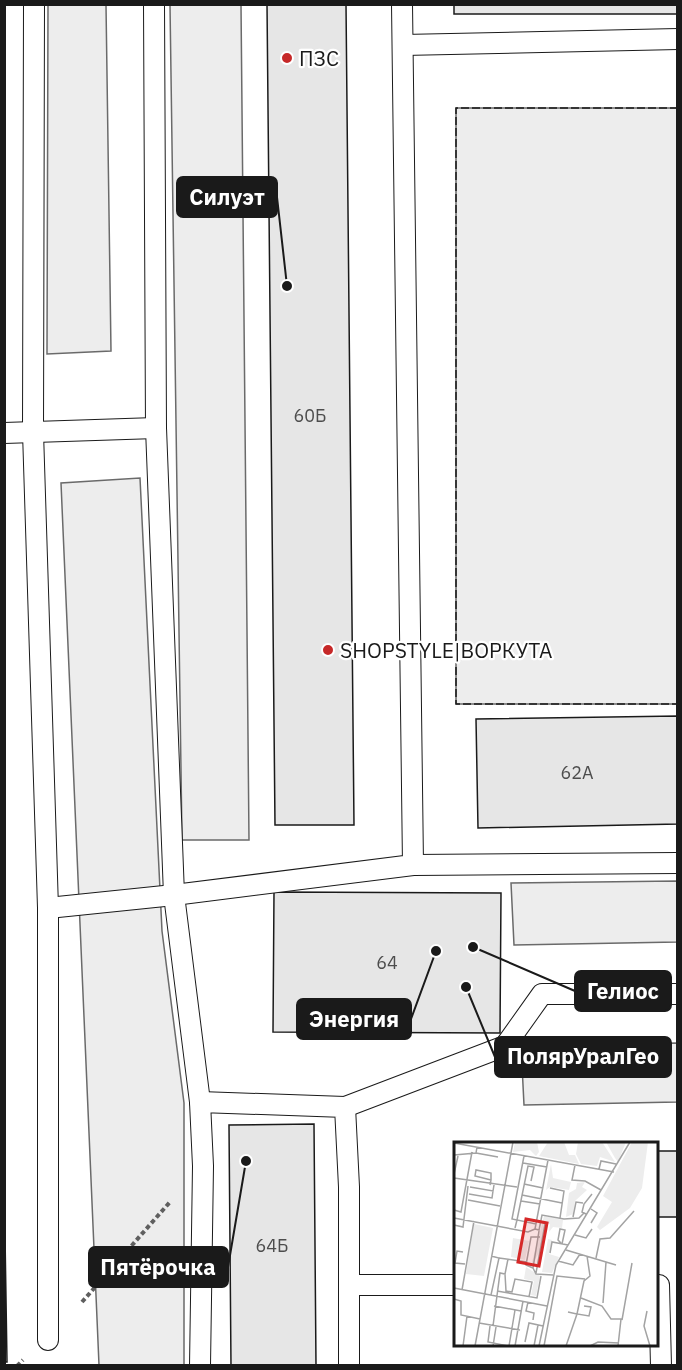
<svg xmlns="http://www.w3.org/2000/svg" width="682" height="1370" viewBox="0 0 682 1370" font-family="'IBM Plex Sans',sans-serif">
	<rect width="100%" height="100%" fill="#fff"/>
	<g fill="#ededed" stroke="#6a6a6a" stroke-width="1.5">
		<polygon points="48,5 106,5 111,351 47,354"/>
		<polygon points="170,5 241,5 249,840 182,840"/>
		<rect x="456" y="108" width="221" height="596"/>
		<polygon points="140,478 162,931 184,1103 184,1365 99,1365 61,483"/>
		<polygon points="677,881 677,942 514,945 511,883"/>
		<polygon points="677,1043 677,1102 524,1105 521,1045"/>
	</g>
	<g fill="#e6e6e6" stroke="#1a1a1a" stroke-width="1.5">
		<polygon points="267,4 346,4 354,825 275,825"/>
		<rect x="454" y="4" width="224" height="10"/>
		<polygon points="678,716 678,824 478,828 476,719"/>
		<polygon points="274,892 501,893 500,1033 273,1032"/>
		<polygon points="314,1124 316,1366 231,1366 229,1125"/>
		<rect x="656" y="1151" width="22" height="66"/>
		<polygon points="4,1172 7,1362 4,1362"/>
	</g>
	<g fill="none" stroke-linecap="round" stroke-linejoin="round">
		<defs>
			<g id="service">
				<polyline points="34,4 33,432 48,908 48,1340"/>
				<polyline points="154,4 156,428 174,895 200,1102"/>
				<polyline points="403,45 678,39"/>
				<polyline points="4,433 156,428"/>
				<polyline points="413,865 678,863"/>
				<polyline points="48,908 174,895 413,865 402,4"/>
				<polyline points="345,1107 505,1046 542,994 678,994"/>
				<polyline points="349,1285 456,1285"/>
				<polyline points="659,1285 661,1366"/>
				<polyline points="200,1366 203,1166 200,1102 345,1107 349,1187 349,1366"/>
			</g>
		</defs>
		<use href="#service" stroke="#1a1a1a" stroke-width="22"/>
		<g stroke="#5f5f5f" stroke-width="4" stroke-dasharray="4.5 3" stroke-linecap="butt">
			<polyline points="82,1302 170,1202"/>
			<polyline points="17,1366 23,1360"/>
		</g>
		<use href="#service" stroke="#fff" stroke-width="20"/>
		<polyline stroke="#1a1a1a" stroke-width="1.5" stroke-dasharray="8 3" stroke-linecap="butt" points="678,108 456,108 456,704 678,704"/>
	</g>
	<g fill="#c62828" stroke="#fff" stroke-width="2">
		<circle cx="287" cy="58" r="6"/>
		<circle cx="328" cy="650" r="6"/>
	</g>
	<g text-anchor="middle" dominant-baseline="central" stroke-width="4.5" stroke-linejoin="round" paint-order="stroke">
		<g font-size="18" fill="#4d4d4d">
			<text x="310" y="415">60Б</text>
			<text x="577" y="772">62А</text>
			<text x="387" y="962">64</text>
			<text x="272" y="1245">64Б</text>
		</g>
		<g font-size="21" fill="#1a1a1a" stroke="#fff" text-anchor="start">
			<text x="299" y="58">ПЗС</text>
			<text x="340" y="650">SHOPSTYLE|ВОРКУТА</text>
		</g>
	</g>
	<g transform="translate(454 1142)">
		<rect width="204" height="204" fill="#fff"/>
		<path d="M61,0H83L85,10L82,14L76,8L59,10ZM94,0H110L115,13H121L125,22L85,14ZM124,0H148L161,20L146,15L143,24L127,22L122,12ZM152,0H172L164,20L161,16ZM178,0H194L188,46L176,66L146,88L143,85L158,60L149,54ZM97,22L99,36L117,40L115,48L96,45L92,48ZM131,40L128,45L133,48L121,59L119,72L112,75L115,51L122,47L123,41ZM90,74L109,78L108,86L99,85L95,90L96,82L90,81L86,109L77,124ZM20,82L39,86L30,134L12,132ZM59,96L75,99L71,118L57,115ZM94,97L98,98L95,112L105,115L98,131L88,130ZM72,125L86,134L82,154L77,153L80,139L70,137Z" fill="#ededed"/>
		<path fill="none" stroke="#a3a3a3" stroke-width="1.5" d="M0,1L160,30M22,11L44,15M0,13L22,11L23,5M94,18L81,87L85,88L88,73L110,77L125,76L130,71M69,21L93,25M121,23L118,38L131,39L147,48M145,27L147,19L162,22M0,32L4,14M0,36L63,45M77,39L80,25L74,24L63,78L82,82M70,42L89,46M36,43L37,38V31L22,28L21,34L37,38M16,45L39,49L40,43M96,46L110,49L106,76M15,52L38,56L39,49M68,53L108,61M14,58L46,64M67,59L86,62M137,67L143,71L137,81M0,68L7,70L18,10M132,72L128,70L130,62L138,52M119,75L122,60L129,61M0,76L74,90L81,87M0,83L9,85L14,44M61,86L63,78L58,77L70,14M85,89L79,126L82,132L99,133M121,93L132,96L138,87M107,101L104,98L106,87L111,88L108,102M112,108L162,123M9,110L3,109L1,121L11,122M96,111L98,100L114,103M45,116L73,120M142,116L146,97L156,96L180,69M104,119L119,123L126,112M79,126L72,123L77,95H86M82,131L91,82M51,132L52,149L58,150L61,137L78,140L75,155M0,146L93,164M8,148L20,79M43,149L83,156L87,134M37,153L45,116L37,114M127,156L148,164L157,177H167L164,204M0,157L7,159V173L26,177M74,160L72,169L80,171L79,178M149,161L152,120M40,164L67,169M130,164L137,165L135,174L123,172L130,139L136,134L133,114M193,169L190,184L196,204M168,178L178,121M25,181L66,188M36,184L34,200L54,204M39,184L46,131L51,132L54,117M71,200L75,181L89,184M9,204L13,174M21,204L59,0M39,204L42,185M55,204L61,168M61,204L69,159M80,204L84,183M85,204L102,123L176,0M90,204L103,134L131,137M112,204L123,172L114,170M136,204L144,200L165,201"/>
		<path fill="#d62828" fill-opacity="0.15" stroke="#d62828" stroke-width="3" d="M72,77L93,81L85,124L64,120Z"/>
		<rect width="204" height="204" fill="none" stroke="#1a1a1a" stroke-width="3"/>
	</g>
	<path fill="none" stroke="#1a1a1a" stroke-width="2" d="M287 286L277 197M473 947L575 991M436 951L411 1019M466 987L495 1057M246 1161L228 1267"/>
	<g fill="#1a1a1a" stroke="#fff" stroke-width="2">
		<circle cx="287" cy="286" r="6"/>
		<circle cx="473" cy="947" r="6"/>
		<circle cx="436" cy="951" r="6"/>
		<circle cx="466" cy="987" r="6"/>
		<circle cx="246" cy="1161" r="6"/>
	</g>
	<g fill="#1a1a1a" stroke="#1a1a1a" stroke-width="2">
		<rect x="177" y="177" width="100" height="40" rx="6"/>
		<rect x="575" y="971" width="96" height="40" rx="6"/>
		<rect x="297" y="999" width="114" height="40" rx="6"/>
		<rect x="495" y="1037" width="176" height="40" rx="6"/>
		<rect x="89" y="1247" width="139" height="40" rx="6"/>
	</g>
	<g font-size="22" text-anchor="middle" font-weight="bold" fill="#fff">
		<text x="227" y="205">Силуэт</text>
		<text x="623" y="999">Гелиос</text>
		<text x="354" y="1027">Энергия</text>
		<text x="583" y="1064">ПолярУралГео</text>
		<text x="158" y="1275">Пятёрочка</text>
	</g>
	<rect width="682" height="1370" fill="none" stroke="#1a1a1a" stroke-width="12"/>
</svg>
